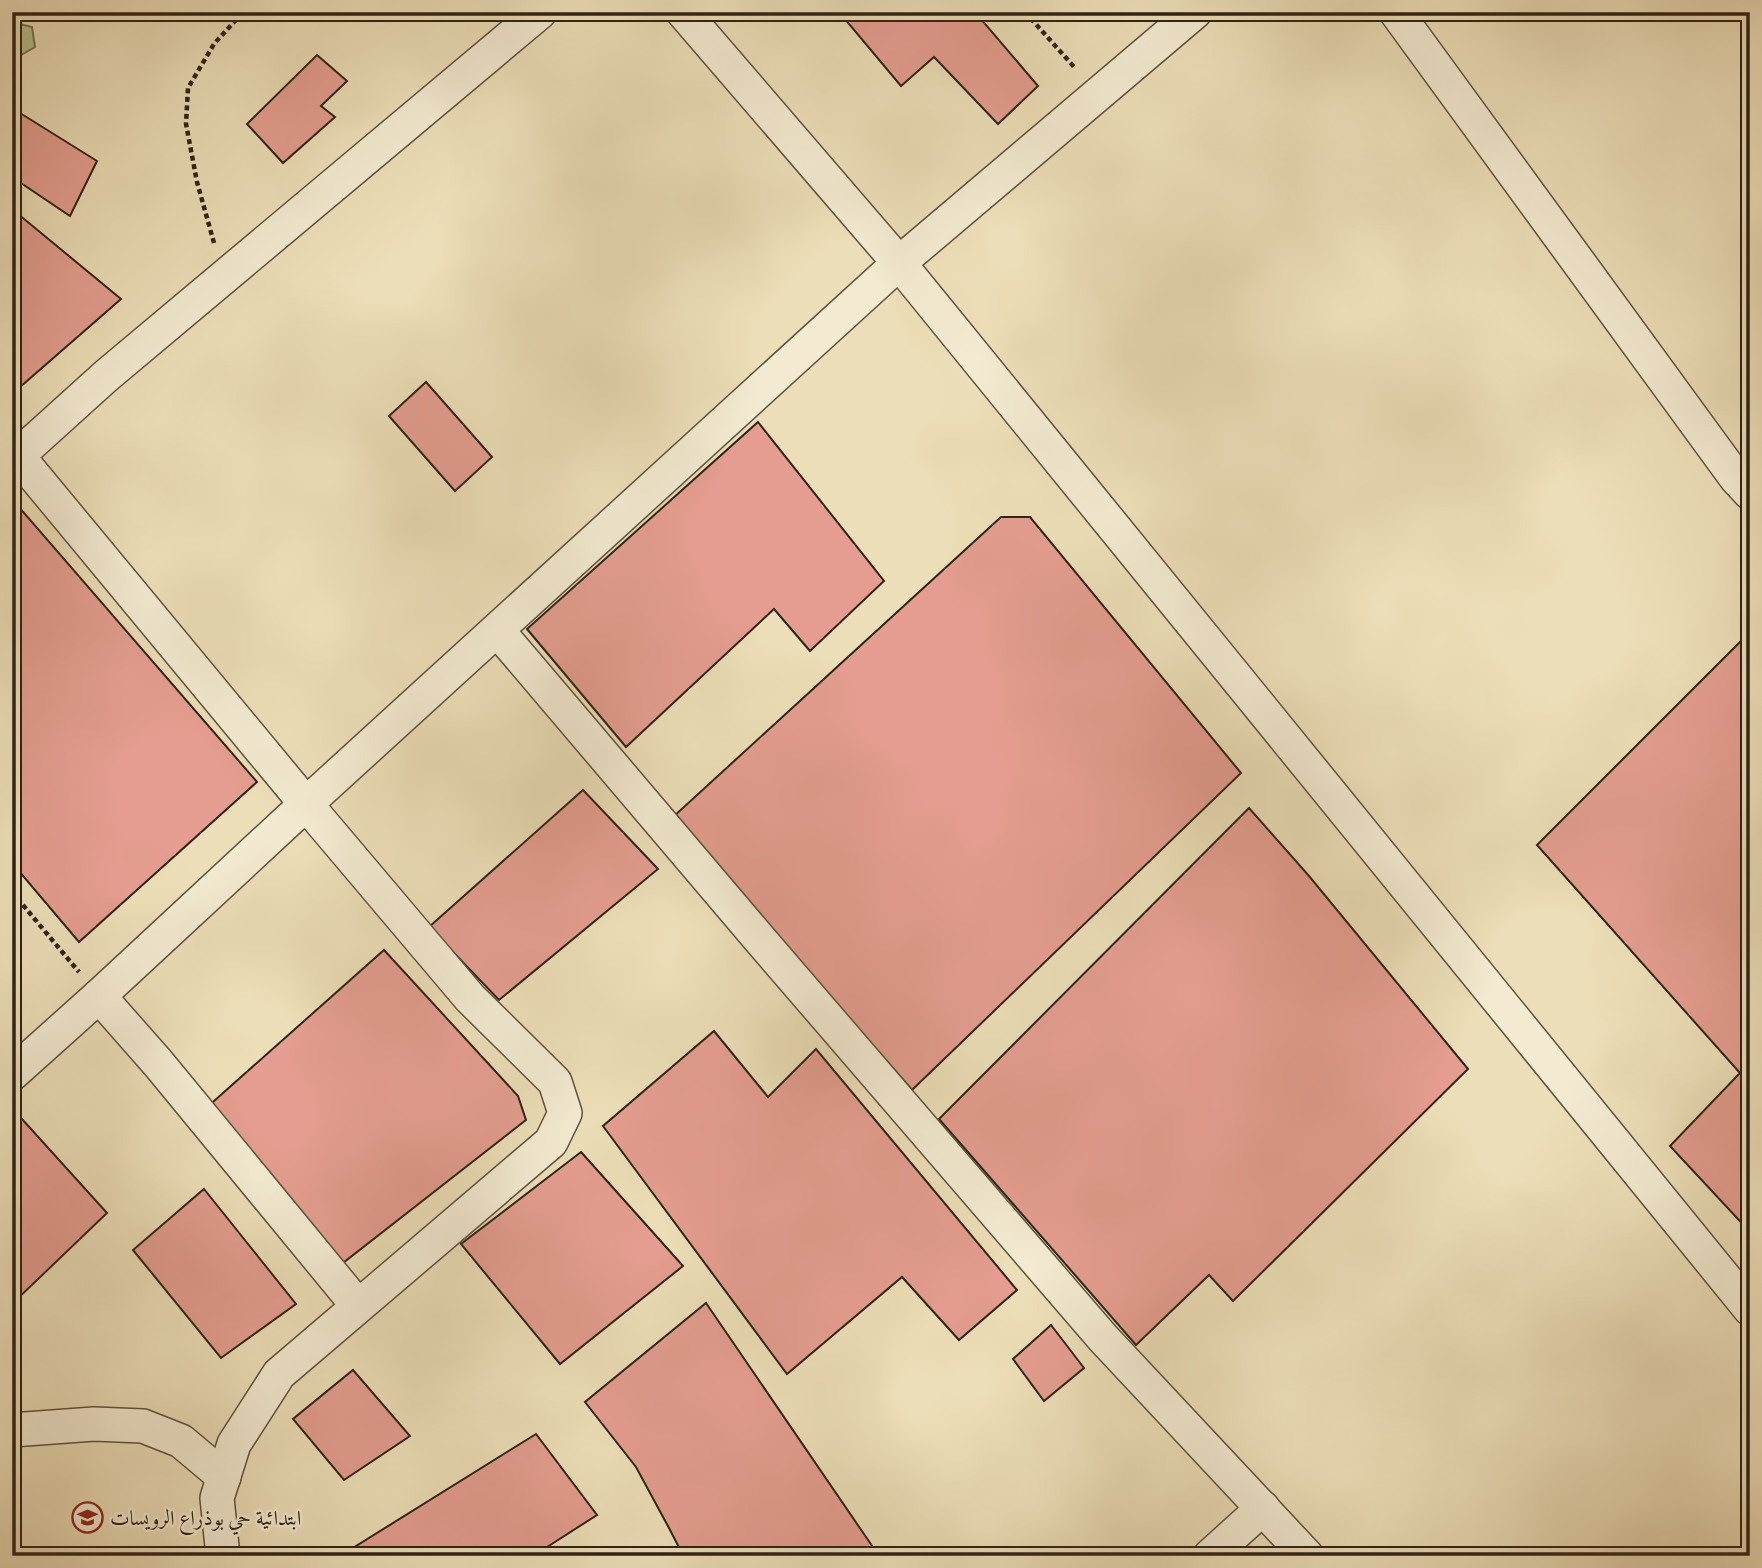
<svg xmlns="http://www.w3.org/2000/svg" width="1762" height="1568" viewBox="0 0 1762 1568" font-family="'IM FELL Double Pica',Amiri,serif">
	<rect width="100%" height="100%" fill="#ecdeb8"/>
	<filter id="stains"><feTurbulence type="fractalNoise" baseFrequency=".00286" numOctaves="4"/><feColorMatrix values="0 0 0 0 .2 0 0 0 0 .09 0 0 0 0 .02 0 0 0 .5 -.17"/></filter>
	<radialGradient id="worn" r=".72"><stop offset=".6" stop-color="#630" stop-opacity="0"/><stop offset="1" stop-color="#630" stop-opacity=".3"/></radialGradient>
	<polygon fill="#b7c18f" stroke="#737252" stroke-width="2" points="12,22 32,27 35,47 12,60"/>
	<g fill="#e49d90" stroke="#2f2216" stroke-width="2">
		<polygon points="839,12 975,12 1038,86 998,124 934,57 901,86"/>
		<polygon points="317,55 347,81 321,106 335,117 283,163 247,124"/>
		<polygon points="20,113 97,161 70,216 12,177 12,122"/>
		<polygon points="12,209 121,299 12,394"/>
		<polygon points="426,382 492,457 455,491 389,416"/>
		<polygon points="758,422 884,581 810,651 774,609 626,747 527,629"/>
		<polygon points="12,499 257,782 79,942 12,863"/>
		<polygon points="1001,517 1030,517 1241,773 912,1090 673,817"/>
		<polygon points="1750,632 1750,1232 1670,1146 1740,1073 1537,845"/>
		<polygon points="583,790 658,869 499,1000 429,927"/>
		<polygon points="1249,808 1309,876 1468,1069 1233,1301 1209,1275 1136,1345 939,1119"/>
		<polygon points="384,950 518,1096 526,1120 339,1266 205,1109"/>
		<polygon points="714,1031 768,1097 816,1049 1017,1290 959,1340 902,1277 787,1374 603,1126"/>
		<polygon points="12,1108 107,1213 12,1304"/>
		<polygon points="581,1152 683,1266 560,1364 461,1244"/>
		<polygon points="204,1189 296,1304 221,1358 133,1250"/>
		<polygon points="706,1303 879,1556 681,1556 683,1555 669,1528 636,1467 585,1402"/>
		<polygon points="1051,1325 1084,1368 1044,1401 1013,1359"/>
		<polygon points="353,1370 410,1436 344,1480 293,1419"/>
		<polygon points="536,1434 597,1515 544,1549 548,1556 340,1556"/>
	</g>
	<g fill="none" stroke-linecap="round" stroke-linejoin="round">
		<defs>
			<g id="minor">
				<polyline points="683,12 899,263 1750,1309"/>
				<polyline points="1396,12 1736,478 1750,493"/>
				<polyline points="12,449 306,804 99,996 12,1074"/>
				<polyline points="12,461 106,376 540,12"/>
				<polyline points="498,631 763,943 1103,1338 1307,1556"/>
				<polyline points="99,996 158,1063 358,1306"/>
				<polyline points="12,1430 94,1424 143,1426 181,1441 224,1477"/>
				<polyline points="223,1556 217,1498 234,1444 279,1374 551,1142 565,1113 555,1082 470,998 306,804 899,263 1195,12"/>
				<polyline points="1210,1556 1263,1508"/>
			</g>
		</defs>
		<use href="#minor" stroke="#5e513e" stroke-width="36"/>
		<g stroke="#2f2216" stroke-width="4.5" stroke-dasharray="5 3.5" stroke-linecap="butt">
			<polyline points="1025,12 1076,69"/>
			<polyline points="214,243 197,182 186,124 188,88 214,44 243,12"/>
			<polyline points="12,892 79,972"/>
		</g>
		<use href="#minor" stroke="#f3ead1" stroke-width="33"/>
	</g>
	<defs>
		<symbol id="school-ring" viewBox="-11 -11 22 22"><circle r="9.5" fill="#f3ead1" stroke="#8f2418" stroke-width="1.5"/><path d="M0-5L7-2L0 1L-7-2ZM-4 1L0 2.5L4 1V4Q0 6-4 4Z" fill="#8f2418"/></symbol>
	</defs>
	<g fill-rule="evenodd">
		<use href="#school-ring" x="70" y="1500" width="35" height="35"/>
	</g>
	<g text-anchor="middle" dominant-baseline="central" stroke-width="5" stroke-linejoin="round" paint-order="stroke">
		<g font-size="21" fill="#2f2216" stroke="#f3ead1" text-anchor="start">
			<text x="110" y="1518">ابتدائية حي بوذراع الرويسات</text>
		</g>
	</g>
	<rect width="1762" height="1568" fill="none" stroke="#ecdeb8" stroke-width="42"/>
	<rect x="14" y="14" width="1734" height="1540" fill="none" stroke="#2f2216" stroke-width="3.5"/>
	<rect x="21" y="21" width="1720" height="1526" fill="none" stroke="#2f2216" stroke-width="2"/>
	<rect width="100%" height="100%" filter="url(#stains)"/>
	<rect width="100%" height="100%" fill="url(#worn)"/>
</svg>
